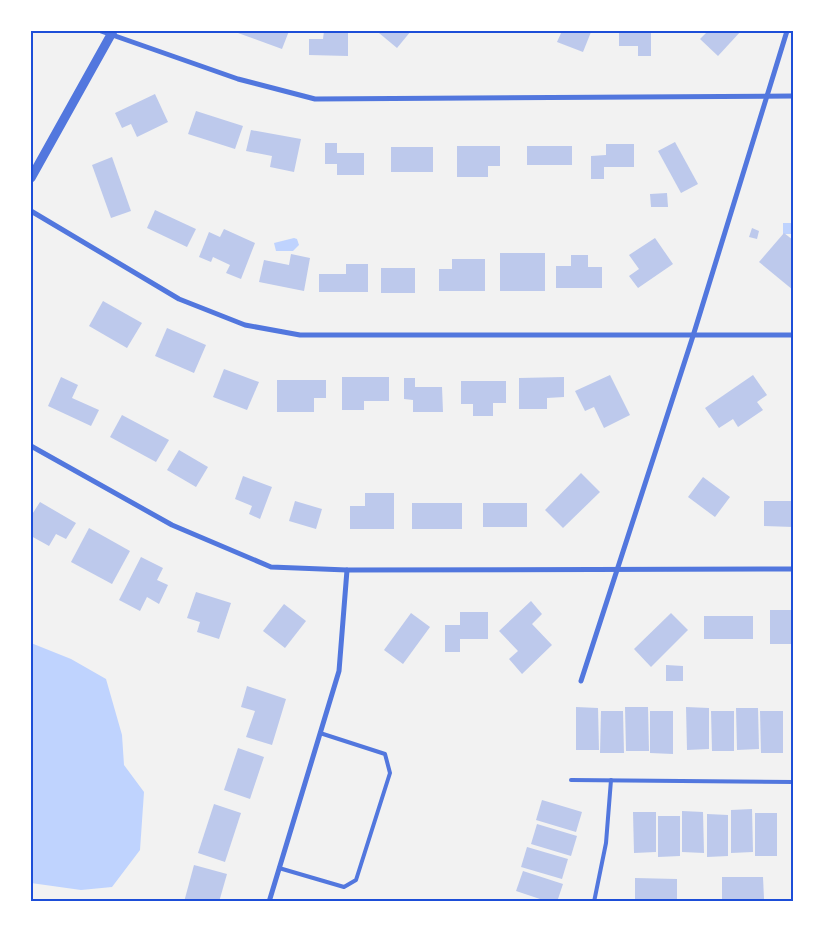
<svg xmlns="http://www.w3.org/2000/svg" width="824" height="933" viewBox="0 0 824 933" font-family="'Zilla Slab',serif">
	<rect width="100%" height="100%" fill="#f2f2f2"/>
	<g fill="#bfd3fe">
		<rect x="783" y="223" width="10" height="11"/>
		<polygon points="294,238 297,239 299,245 293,251 276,251 274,243"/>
		<polygon points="31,643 71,659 106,679 122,735 124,765 144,792 140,850 112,887 81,890 31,883"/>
	</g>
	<g fill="#bdc9ec">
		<polygon points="239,31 289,31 282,49 238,33"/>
		<polygon points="324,31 348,31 348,56 309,55 309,39 323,39"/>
		<polygon points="381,31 411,31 397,48 379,33"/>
		<polygon points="562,31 591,32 583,52 557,42"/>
		<polygon points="619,31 651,31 651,56 638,56 638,46 619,46"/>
		<polygon points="708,31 741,31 718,56 700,39"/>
		<polygon points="155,94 168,122 137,137 131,124 122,128 115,113"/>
		<polygon points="196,111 243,126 235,149 188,134"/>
		<polygon points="251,130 301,139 294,172 270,167 272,156 246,151"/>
		<polygon points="675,142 698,184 681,193 658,151"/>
		<polygon points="325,143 337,143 337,153 364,153 364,175 337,175 337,164 325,164"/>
		<polygon points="606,144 634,144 634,167 604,167 604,179 591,179 591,156 606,155"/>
		<polygon points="457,146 500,146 500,166 488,166 488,177 457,177"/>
		<rect x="527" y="146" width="45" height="19"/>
		<rect x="391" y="147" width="42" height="25"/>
		<polygon points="112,157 131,211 111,218 92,165"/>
		<polygon points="667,193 668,207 651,207 650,194"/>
		<polygon points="155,210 196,229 187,247 147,228"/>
		<polygon points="752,228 759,231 757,239 749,237"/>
		<polygon points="224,229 255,243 241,279 226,273 230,265 213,257 211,262 199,257 209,232 220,237"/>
		<polygon points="784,233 793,240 793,290 759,262"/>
		<polygon points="655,238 673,264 638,288 629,276 639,269 629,255"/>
		<rect x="500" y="253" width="45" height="38"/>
		<polygon points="291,254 310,258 304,291 259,282 264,260 289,265"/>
		<polygon points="571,255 588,255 588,267 602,267 602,288 556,288 556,266 571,266"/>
		<polygon points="452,259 485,259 485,291 439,291 439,269 452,269"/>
		<polygon points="346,264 368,264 368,292 319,292 319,274 346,274"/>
		<rect x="381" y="268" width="34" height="25"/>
		<polygon points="103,301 142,323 127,348 89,326"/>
		<polygon points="167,328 206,345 194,373 155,356"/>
		<polygon points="224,369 259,382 247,410 213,397"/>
		<polygon points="610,375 630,415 604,428 594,407 585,411 575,391"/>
		<polygon points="753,375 767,395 757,402 763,410 738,427 733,419 719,428 705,408"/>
		<polygon points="61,377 78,385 72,398 99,410 91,426 48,406"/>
		<polygon points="342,377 389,377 389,401 364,401 364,410 342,410"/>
		<polygon points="564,377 564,397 547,398 547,409 519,409 519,378"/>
		<polygon points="404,378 415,378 415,387 442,387 443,412 413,412 413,400 404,399"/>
		<polygon points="277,380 326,380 326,398 314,398 314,412 277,412"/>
		<polygon points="461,381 506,381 506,403 493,403 493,416 473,416 473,404 461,404"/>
		<polygon points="122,415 169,440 156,462 110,437"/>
		<polygon points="179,450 208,467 196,487 167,470"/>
		<polygon points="581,473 600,492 563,528 545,510"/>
		<polygon points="243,476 272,487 260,519 249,514 252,506 235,499"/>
		<polygon points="703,477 730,497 715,517 688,497"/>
		<polygon points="365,493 394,493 394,529 350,529 350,506 365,506"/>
		<polygon points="295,501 322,509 316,529 289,521"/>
		<polygon points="764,501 793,501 793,527 764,526"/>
		<polygon points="40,502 76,523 66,539 56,534 49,546 31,536 31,516"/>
		<rect x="412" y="503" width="50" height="26"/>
		<rect x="483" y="503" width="44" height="24"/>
		<polygon points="89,528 130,551 112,584 71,562"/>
		<polygon points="141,557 163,568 157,580 168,585 159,604 147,597 140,611 119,600"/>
		<polygon points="196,592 231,603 219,639 197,632 200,622 187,618"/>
		<polygon points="531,601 542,614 532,624 552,645 522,674 509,659 518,651 499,631"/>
		<polygon points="284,604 306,621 285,648 263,631"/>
		<rect x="770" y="610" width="23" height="34"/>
		<polygon points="460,612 488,612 488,639 460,639 460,652 445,652 445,625 460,625"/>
		<polygon points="411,613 430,627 403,664 384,650"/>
		<polygon points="671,613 688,630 651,667 634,649"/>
		<rect x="704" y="616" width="49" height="23"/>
		<polygon points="666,665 683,666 683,681 666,681"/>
		<polygon points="247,686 286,699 272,745 246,737 255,711 241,707"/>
		<polygon points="576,707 598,708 599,750 576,750"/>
		<polygon points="625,707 648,707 649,751 626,751"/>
		<polygon points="686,707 709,708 709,749 687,750"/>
		<polygon points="736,708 758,708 759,749 737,750"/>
		<polygon points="601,711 623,711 624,753 600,753"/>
		<polygon points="650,711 673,711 673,754 650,753"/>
		<polygon points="711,711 734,711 734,751 712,751"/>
		<polygon points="760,711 783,711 783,753 761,753"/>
		<polygon points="238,748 264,757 250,799 224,790"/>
		<polygon points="542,800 582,812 576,832 536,820"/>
		<polygon points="214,804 241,813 225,862 198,853"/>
		<polygon points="752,809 753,852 731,853 731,810"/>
		<polygon points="682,811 703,812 704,853 682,852"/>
		<polygon points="633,812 656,812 656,852 634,853"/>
		<rect x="755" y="813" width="22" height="43"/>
		<polygon points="707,814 728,815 728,856 707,857"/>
		<polygon points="658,816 680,816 680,856 658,857"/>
		<polygon points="537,824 577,836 571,856 531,844"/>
		<polygon points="527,847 568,859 562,879 521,867"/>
		<polygon points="194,865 227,874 219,902 184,902"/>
		<polygon points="523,871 563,884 557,902 549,902 516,891"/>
		<polygon points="722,877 763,877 764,899 722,899"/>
		<polygon points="635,878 677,879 677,902 635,902"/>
	</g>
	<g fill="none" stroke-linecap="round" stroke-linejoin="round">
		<g stroke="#5277de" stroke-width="4">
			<polyline points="571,780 793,782"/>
			<polyline points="279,868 344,887 356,880 390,773 385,754 320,733"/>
			<polyline points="594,902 606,843 611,780"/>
		</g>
		<g stroke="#5277de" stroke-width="5">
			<polyline points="101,31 238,79 315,99 793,96"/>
			<polyline points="31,211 179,299 245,325 300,335 793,335"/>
			<polyline points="31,446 172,525 271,567 347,570 793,569"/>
			<polyline points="581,681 693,336 787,31"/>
			<polyline points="269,902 339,671 347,570"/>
		</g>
		<polyline stroke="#5277de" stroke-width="9" points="31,178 113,31"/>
	</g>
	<rect width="824" height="933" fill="none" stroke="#ffffff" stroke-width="65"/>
	<rect x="32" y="32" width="760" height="868" fill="none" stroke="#1d4ed8" stroke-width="2"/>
</svg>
